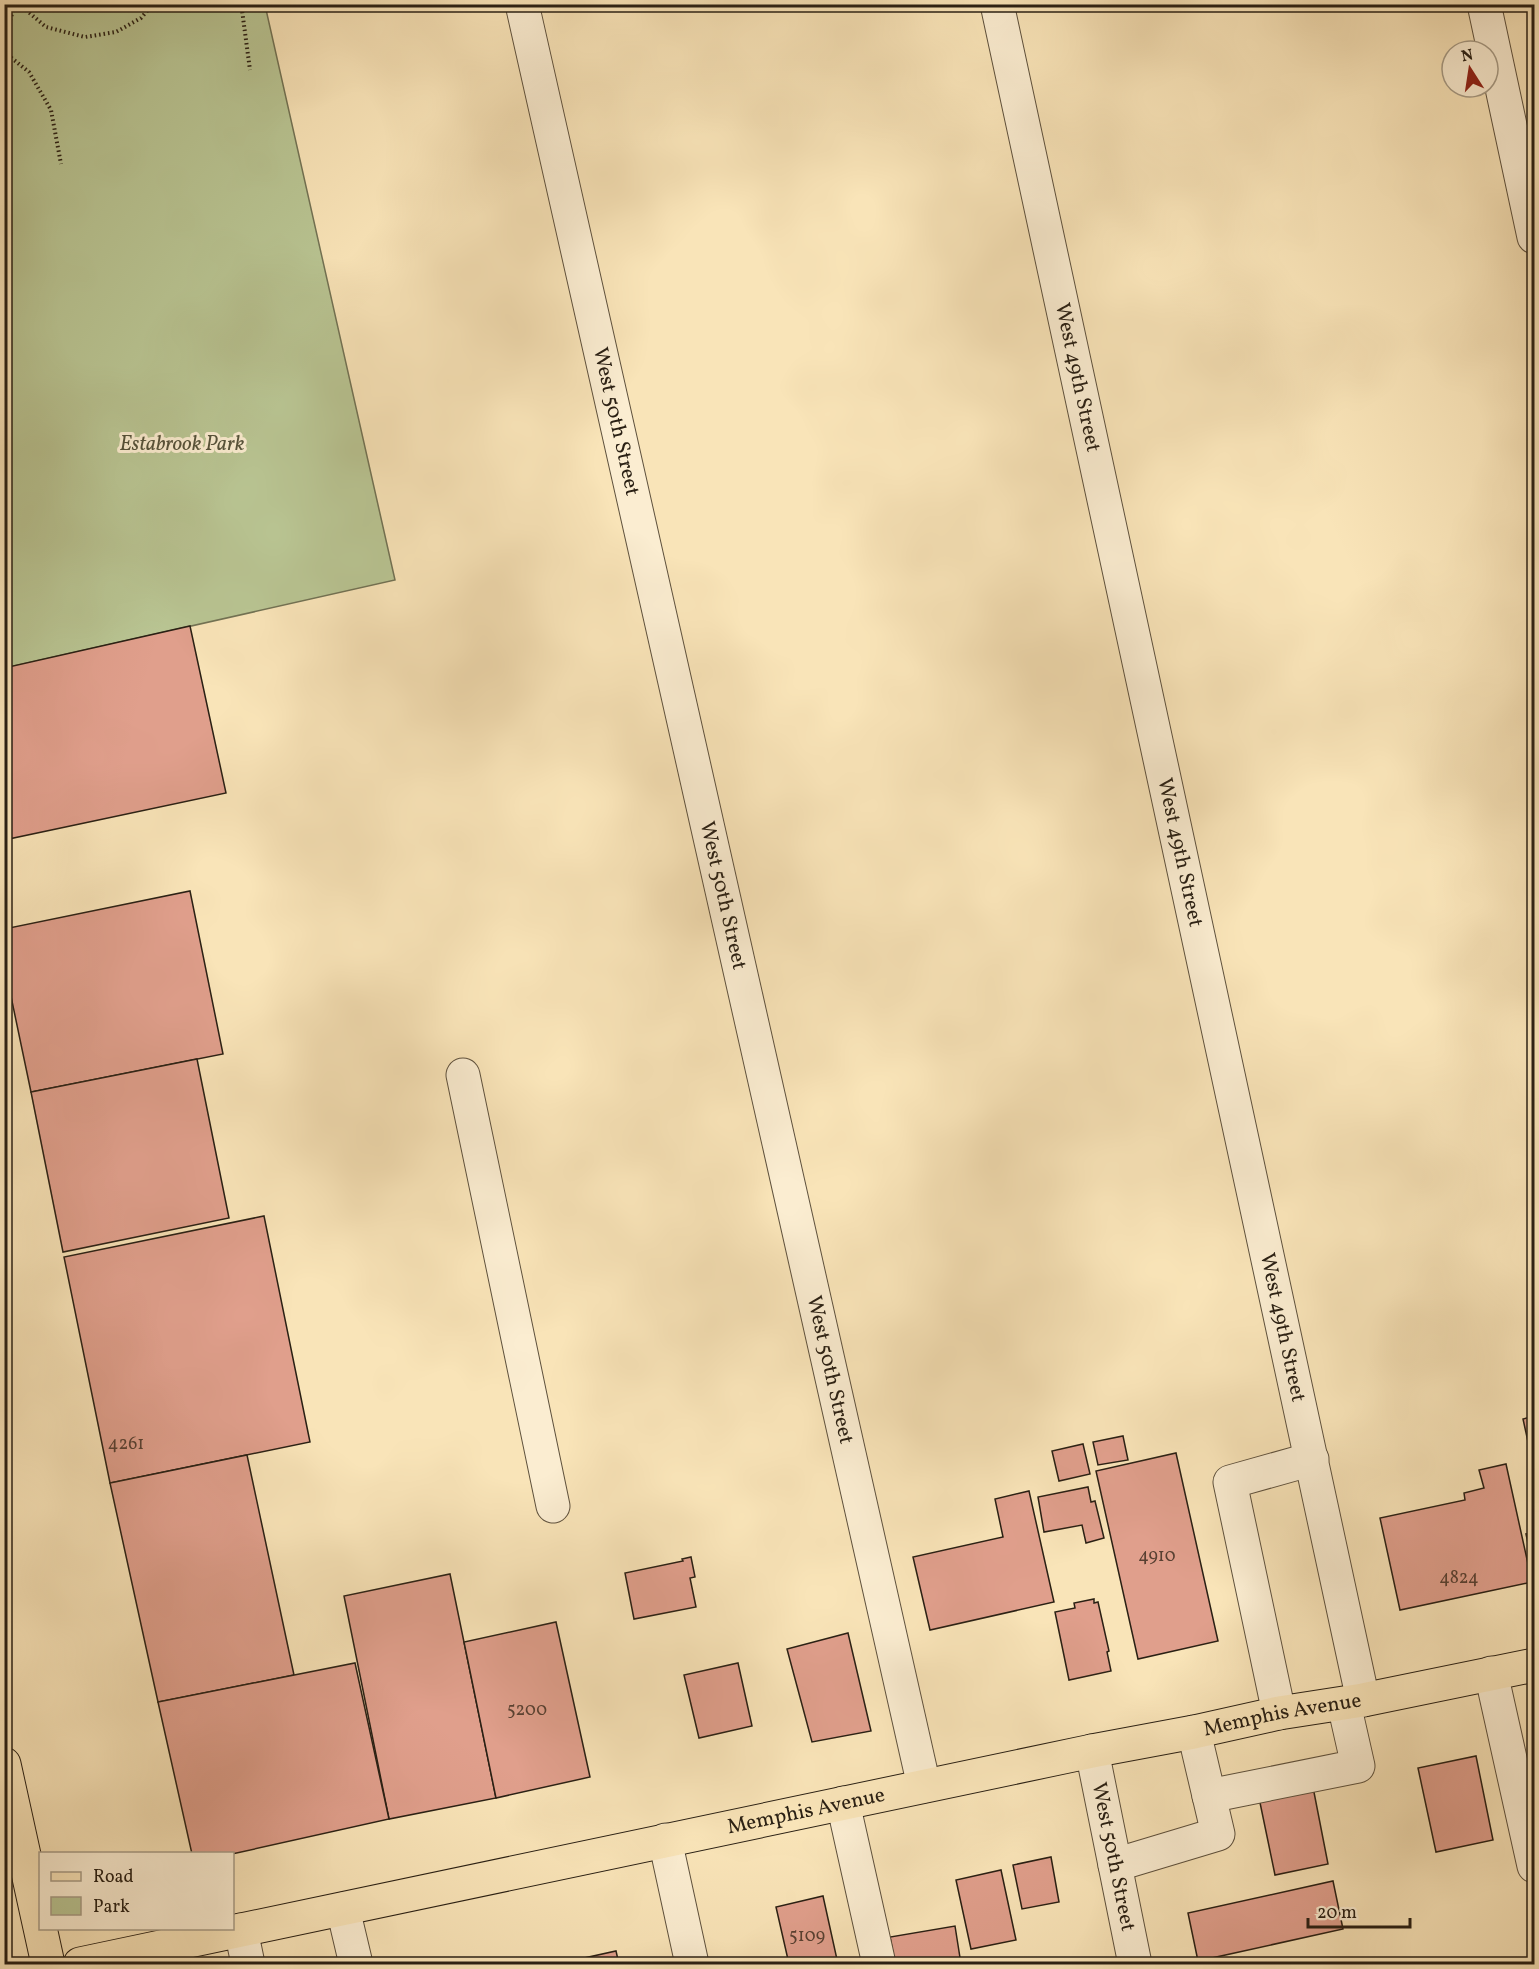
<svg xmlns="http://www.w3.org/2000/svg" width="1539" height="1969" viewBox="0 0 1539 1969" font-family="Vollkorn,serif">
	<rect width="100%" height="100%" fill="#f9e4b8"/>
	<filter id="stains"><feTurbulence type="fractalNoise" baseFrequency=".00333" numOctaves="4"/><feColorMatrix values="0 0 0 0 .2 0 0 0 0 .09 0 0 0 0 .02 0 0 0 .5 -.17"/></filter>
	<radialGradient id="worn" r=".72"><stop offset=".6" stop-color="#630" stop-opacity="0"/><stop offset="1" stop-color="#630" stop-opacity=".3"/></radialGradient>
	<polygon fill="#b9c593" stroke="#727254" stroke-width="1.5" points="4,5 265,5 395,580 5,668"/>
	<g fill="#e09f8c" stroke="#2a2014" stroke-width="1.5">
		<polygon points="190,626 226,793 4,840 4,668"/>
		<polygon points="190,891 223,1054 31,1092 4,963 4,929"/>
		<polygon points="197,1059 229,1218 63,1252 31,1092"/>
		<polygon points="264,1216 310,1442 110,1483 64,1257"/>
		<polygon points="1534,1416 1534,1450 1530,1451 1523,1419"/>
		<polygon points="1123,1436 1128,1460 1098,1465 1093,1442"/>
		<polygon points="1083,1444 1090,1474 1059,1481 1052,1451"/>
		<polygon points="1176,1453 1218,1641 1138,1659 1096,1471"/>
		<polygon points="247,1455 294,1675 158,1702 110,1483"/>
		<polygon points="1506,1464 1532,1582 1400,1610 1380,1518 1465,1500 1464,1493 1484,1488 1479,1470"/>
		<polygon points="1088,1487 1091,1502 1095,1501 1104,1538 1086,1543 1082,1525 1044,1532 1038,1497"/>
		<polygon points="1029,1491 1054,1602 930,1630 913,1557 1003,1537 995,1499"/>
		<polygon points="1530,1518 1534,1518 1534,1573 1526,1534 1533,1533"/>
		<polygon points="691,1557 695,1577 690,1578 696,1607 634,1619 625,1573 683,1561 682,1559"/>
		<polygon points="450,1574 496,1798 389,1819 344,1596"/>
		<polygon points="1094,1599 1094,1603 1098,1602 1109,1651 1107,1652 1111,1671 1069,1680 1055,1612 1075,1608 1074,1603"/>
		<polygon points="556,1622 590,1777 496,1798 464,1642"/>
		<polygon points="848,1633 871,1731 812,1742 787,1649"/>
		<polygon points="355,1663 389,1819 232,1854 192,1854 158,1702"/>
		<polygon points="738,1663 752,1726 699,1738 684,1675"/>
		<polygon points="1476,1756 1493,1840 1436,1852 1418,1768"/>
		<polygon points="1312,1782 1328,1864 1275,1875 1258,1793"/>
		<polygon points="1051,1857 1059,1902 1022,1909 1013,1865"/>
		<polygon points="1001,1870 1016,1940 971,1949 956,1880"/>
		<polygon points="1333,1881 1343,1929 1198,1961 1188,1913"/>
		<polygon points="823,1896 838,1964 789,1964 776,1907"/>
		<polygon points="955,1926 961,1964 895,1964 890,1937"/>
		<polygon points="616,1951 619,1964 557,1964"/>
	</g>
	<g fill="none" stroke-linecap="round" stroke-linejoin="round">
		<defs>
			<g id="minor">
				<path id="s1" d="M522,4L924,1786"/>
				<path id="s2" d="M997,4L1363,1700"/>
				<polyline points="1484,4 1534,237"/>
				<polyline points="463,1075 553,1506"/>
				<polyline points="1491,1673 1534,1866"/>
				<polyline points="1279,1713 1230,1482 1312,1459"/>
				<path id="s3" d="M1092,1751L1135,1964"/>
				<polyline points="1209,1796 1358,1766 1344,1704"/>
				<polyline points="843,1803 879,1964"/>
				<polyline points="665,1840 692,1964"/>
				<polyline points="1115,1865 1218,1834 1194,1732"/>
				<polyline points="343,1909 356,1964"/>
				<polyline points="241,1930 248,1964"/>
			</g>
			<g id="major">
				<polyline points="4,1764 48,1964"/>
				<path id="s4" d="M80,1964L1092,1751L1194,1732L1279,1713L1363,1700L1534,1665"/>
			</g>
		</defs>
		<use href="#minor" stroke="#5e513d" stroke-width="35"/>
		<use href="#major" stroke="#2a2014" stroke-width="35"/>
		<g stroke="#2a2014" stroke-width="4" stroke-dasharray="1.5 3" stroke-linecap="butt">
			<polyline points="19,4 46,27 85,37 116,32 141,18 153,4"/>
			<polyline points="238,4 242,10 250,70"/>
			<polyline points="242,10 264,4"/>
			<polyline points="4,32 8,27 15,4"/>
			<polyline points="4,52 29,72 51,110 61,164"/>
		</g>
		<use href="#minor" stroke="#fbedd1" stroke-width="33"/>
		<use href="#major" stroke="#f9e4b8" stroke-width="33"/>
	</g>
	<g text-anchor="middle" dominant-baseline="central" stroke-width="6" stroke-linejoin="round" paint-order="stroke">
		<g font-size="18" fill="#584032">
			<text x="126" y="1444">4261</text>
			<text x="1157" y="1556">4910</text>
			<text x="1459" y="1578">4824</text>
			<text x="527" y="1710">5200</text>
			<text x="807" y="1936">5109</text>
		</g>
		<g font-size="21" fill="#2a2014" stroke="#fbedd1">
			<text stroke="none"><textPath href="#s2" startOffset="382">West 49th Street</textPath></text>
			<text stroke="none"><textPath href="#s1" startOffset="428">West 50th Street</textPath></text>
			<text stroke="none"><textPath href="#s2" startOffset="868">West 49th Street</textPath></text>
			<text stroke="none"><textPath href="#s1" startOffset="914">West 50th Street</textPath></text>
			<text stroke="none"><textPath href="#s2" startOffset="1354">West 49th Street</textPath></text>
			<text stroke="none"><textPath href="#s1" startOffset="1400">West 50th Street</textPath></text>
			<text stroke="none"><textPath href="#s4" startOffset="1228">Memphis Avenue</textPath></text>
			<text stroke="none"><textPath href="#s4" startOffset="742">Memphis Avenue</textPath></text>
			<text stroke="none"><textPath href="#s3" startOffset="108">West 50th Street</textPath></text>
		</g>
		<g font-size="21" font-style="italic" fill="#55523a" stroke="#fbedd1">
			<text x="182" y="444">Estabrook Park</text>
		</g>
	</g>
	<rect width="1539" height="1969" fill="none" stroke="#f9e4b8" stroke-width="24"/>
	<rect x="6" y="6" width="1527" height="1957" fill="none" stroke="#2a2014" stroke-width="3"/>
	<rect x="12" y="12" width="1515" height="1945" fill="none" stroke="#2a2014" stroke-width="1.5"/>
	<rect x="39" y="1852" width="195" height="78" fill="#fbedd1" stroke="#a79b85" stroke-width="1.5"/>
	<rect x="51" y="1872" width="30" height="9" fill="#f9e4b8" stroke="#a79b85" stroke-width="1.5"/>
	<text x="93" y="1882" font-size="18" fill="#2a2014">Road</text>
	<rect x="51" y="1897" width="30" height="18" fill="#b9c593" stroke="#a79b85" stroke-width="1.5"/>
	<text x="93" y="1912" font-size="18" fill="#2a2014">Park</text>
	<g transform="translate(1470 69) rotate(348)"><circle r="28" fill="#fbedd1" stroke="#a79b85" stroke-width="1.5"/>
	<path d="M0-4.5L10 22L0 15L-10 22Z" fill="#8f2418"/>
	<text y="-9" font-size="16" font-weight="bold" text-anchor="middle" fill="#2a2014">N</text>
	</g>
	<path d="M1308 1918v9h102v-9" fill="none" stroke="#2a2014" stroke-width="3"/>
	<text x="1317" y="1918" font-size="18" fill="#2a2014" stroke="#fbedd1" stroke-width="4.5" paint-order="stroke">20 m</text>
	<rect width="100%" height="100%" filter="url(#stains)"/>
	<rect width="100%" height="100%" fill="url(#worn)"/>
</svg>
